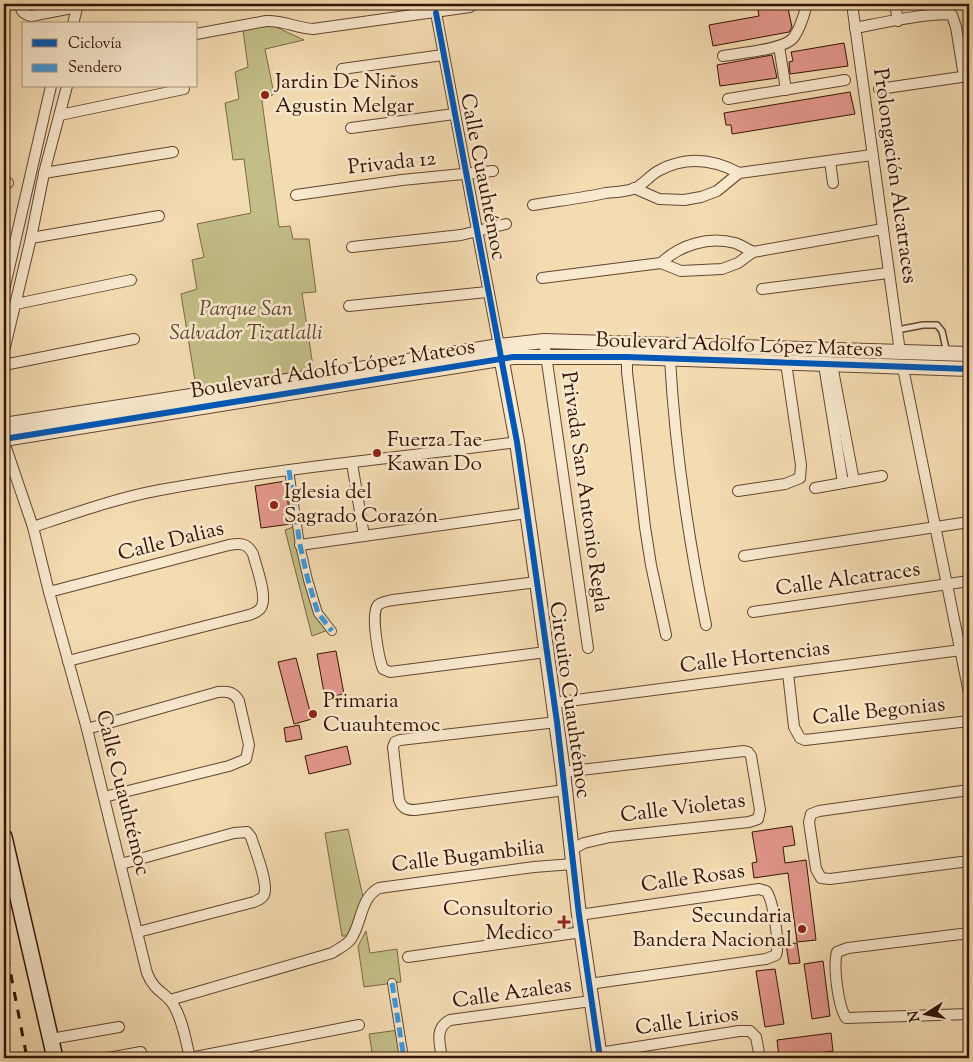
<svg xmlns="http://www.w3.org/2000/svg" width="973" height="1062" viewBox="0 0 973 1062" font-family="'Sorts Mill Goudy',serif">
	<rect width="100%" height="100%" fill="#f4dcb2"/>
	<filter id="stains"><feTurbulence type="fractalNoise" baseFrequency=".004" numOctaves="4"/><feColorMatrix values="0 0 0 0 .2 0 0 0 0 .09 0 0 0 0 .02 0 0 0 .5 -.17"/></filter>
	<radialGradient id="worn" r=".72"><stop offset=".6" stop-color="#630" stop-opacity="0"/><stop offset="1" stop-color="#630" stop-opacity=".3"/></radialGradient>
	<g fill="#c3be87" stroke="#7c6846">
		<polygon points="272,25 304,40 265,49 274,94 262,101 279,227 290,226 293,239 309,239 316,292 302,293 314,373 196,387 181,294 197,289 192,260 204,257 197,224 251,213 244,159 233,160 225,103 239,99 235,72 248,67 243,30"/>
		<polygon points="296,526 310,599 328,630 312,636 285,530"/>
		<polygon points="348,829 363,897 348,936 342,936 325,833"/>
		<polygon points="366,931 370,953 397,949 401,982 364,987 358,946"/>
		<polygon points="399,1030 404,1058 373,1058 369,1034"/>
	</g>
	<g fill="#e3978b" stroke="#341305">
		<polygon points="757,4 787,4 792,27 789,32 713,46 709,25 759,16"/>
		<polygon points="844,43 848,66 790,74 789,62 793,61 791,52"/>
		<polygon points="772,55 777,78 720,86 717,65"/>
		<polygon points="850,92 855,114 732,134 731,125 726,125 724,113"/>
		<polygon points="285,481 291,524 261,528 255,486"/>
		<polygon points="336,651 344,694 325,698 317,654"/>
		<polygon points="296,658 312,719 294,724 278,662"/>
		<polygon points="299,725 302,739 286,742 284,728"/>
		<polygon points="347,746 351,764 309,774 305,756"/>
		<polygon points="792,826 795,845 783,847 785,863 806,860 816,940 797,942 788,873 754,878 752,863 757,862 752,832"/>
		<polygon points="797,943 800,963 789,964 786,944"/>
		<polygon points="823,961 830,1016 812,1019 804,964"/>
		<polygon points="775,969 784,1024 765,1027 756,971"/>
		<polygon points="831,1033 833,1051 779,1058 777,1040"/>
	</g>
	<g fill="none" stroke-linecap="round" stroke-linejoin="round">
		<defs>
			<polyline id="service" points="897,330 923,325 937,325 942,331 947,353"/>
			<g id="pedestrian">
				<polyline points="289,470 300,545 308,580 318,613 332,631"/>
				<polyline points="392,983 404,1058"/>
			</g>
			<g id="minor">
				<path d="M20,4C21,11 23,14 31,16L77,7"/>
				<polyline points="852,4 900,352"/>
				<polyline points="895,4 898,21"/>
				<polyline points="436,13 499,346"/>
				<polyline points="73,24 78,4"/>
				<path d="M855,28C877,24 933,11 952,15L956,27L964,76"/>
				<path d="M196,34L266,21C283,20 296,28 313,29L470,7"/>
				<polyline points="779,46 786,90"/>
				<path d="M723,56C739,53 785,50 794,37C801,27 804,15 807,4"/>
				<polyline points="342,69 443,55"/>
				<polyline points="879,89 968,76"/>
				<polyline points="728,99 845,80"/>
				<polyline points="60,115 184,89"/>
				<polyline points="351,128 454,114"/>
				<polyline points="830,161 833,183"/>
				<polyline points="44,173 173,152"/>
				<polyline points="4,183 8,183"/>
				<polyline points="634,188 659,199 684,200 701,197 717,191 739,173 872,155"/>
				<polyline points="296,195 402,180 493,171"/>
				<path d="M533,205C557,201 582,198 606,193C614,192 624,192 633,189C642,186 649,176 658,171C685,156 713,159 739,173"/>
				<polyline points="31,238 159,216"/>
				<polyline points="352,247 461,235 506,224"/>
				<path d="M661,263C680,245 708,236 735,243C741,245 747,249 753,252"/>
				<polyline points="542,278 661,263 681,271 722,269 738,263 753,252 883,229"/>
				<polyline points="762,289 888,273"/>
				<polyline points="4,290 51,86"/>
				<polyline points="16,304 131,280"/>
				<polyline points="349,306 487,292"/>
				<polyline points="544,341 588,648"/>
				<polyline points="4,351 31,238 44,173 67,86"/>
				<polyline points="627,357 627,372 645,527 651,565 666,635"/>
				<path d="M670,359C675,449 688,537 706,625"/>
				<polyline points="4,365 134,339"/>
				<polyline points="824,365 843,483"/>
				<polyline points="832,365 854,481"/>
				<polyline points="903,368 969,693"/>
				<path d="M4,442L33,527L49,592L87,729L147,973C155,993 166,992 174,1006C183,1021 186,1042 190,1058"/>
				<polyline points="352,463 364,536"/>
				<polyline points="815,488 882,476"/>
				<polyline points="738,491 785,484 800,478 801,465 786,363"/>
				<path d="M33,527C75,513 117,498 160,490C278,468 398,458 517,442"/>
				<polyline points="300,545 527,513"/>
				<polyline points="744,556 969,522"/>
				<path d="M537,582L393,600C388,601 381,602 378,605C370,613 379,659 383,669L390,672L546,652"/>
				<path d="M49,592L229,545C241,543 247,543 253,554C256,566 269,599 260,609C256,613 250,615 245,616L68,661"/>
				<polyline points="753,612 969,581"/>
				<polyline points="788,673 794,727 800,738 805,740 969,721"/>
				<polyline points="553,703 961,650"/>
				<path d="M557,722L400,740L395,742L393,747L399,800C402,808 406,810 415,810L565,790"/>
				<path d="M87,729L218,692C228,691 234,692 239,701L249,745L246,759L229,766L104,797"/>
				<polyline points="563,772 744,751 748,752 751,756 760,810 758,819 749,822 610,837 584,843 571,850"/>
				<polyline points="969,790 819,811 811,814 809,822 816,869 821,878 830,879 969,861"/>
				<path d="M121,864L234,833L247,832L251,837C255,850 269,884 264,895C262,899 258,900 254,902L138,932"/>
				<path d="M579,915L759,889L766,891C773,899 780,944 776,955L766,959L589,984"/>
				<path d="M969,933L848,948L837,952C833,966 838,1006 846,1018L969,1014"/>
				<polyline points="408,957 582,932"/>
				<path d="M170,1000L332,953C338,949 347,945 351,939C362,923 360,898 379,888L534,867L573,864"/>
				<polyline points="51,1039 119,1027"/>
				<polyline points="599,1053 739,1031 750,1031 756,1037 760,1058"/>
				<polyline points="108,1058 141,1052"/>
				<polyline points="190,1058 359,1025"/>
				<path d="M442,1058C440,1044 434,1028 450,1020L591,1001"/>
			</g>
			<g id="tertiary">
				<polyline points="500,351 517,442 537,582 563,772 579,915 600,1058"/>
				<polyline points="4,425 275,383 499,346 544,341 969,354"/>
				<polyline points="4,439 513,357 627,357 969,369"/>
			</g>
			<polyline id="secondary" points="4,837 55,1058"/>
		</defs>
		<use href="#service" stroke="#644530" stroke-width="8"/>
		<use href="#pedestrian" stroke="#644530" stroke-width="10"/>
		<use href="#minor" stroke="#644530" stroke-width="12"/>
		<use href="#tertiary" stroke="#644530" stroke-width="16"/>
		<use href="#secondary" stroke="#341305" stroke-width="18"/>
		<use href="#service" stroke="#f8e8cd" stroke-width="5"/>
		<use href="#pedestrian" stroke="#f8e8cd" stroke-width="8"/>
		<use href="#minor" stroke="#f8e8cd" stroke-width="10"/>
		<use href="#tertiary" stroke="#f8e8cd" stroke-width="14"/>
		<use href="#secondary" stroke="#f8e8cd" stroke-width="15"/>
		<polyline stroke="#341305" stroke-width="3" stroke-dasharray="9 9" stroke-linecap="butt" points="4,939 27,1058"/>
		<g stroke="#3e9add" stroke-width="5" stroke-dasharray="10 5" stroke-linecap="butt">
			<polyline points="289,470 300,545 308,580 318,613 332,631"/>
			<polyline points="392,983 404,1058"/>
			<polyline points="141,1052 142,1058"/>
		</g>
		<defs>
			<g id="cycleway">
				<polyline points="436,13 517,442 557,722 579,915 600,1058"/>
				<polyline points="4,439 513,357 627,357 969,369"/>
			</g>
		</defs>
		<use href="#cycleway" stroke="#f8e8cd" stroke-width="9"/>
		<use href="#cycleway" stroke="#0057b8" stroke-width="6"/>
	</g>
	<g fill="#8f2418" stroke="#f8e8cd" stroke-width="2">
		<circle cx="265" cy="95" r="5"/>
		<circle cx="377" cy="453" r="5"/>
		<circle cx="274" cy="505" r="5"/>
		<circle cx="313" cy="714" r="5"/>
		<path d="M561.5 914.5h5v5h5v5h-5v5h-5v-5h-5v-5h5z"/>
		<circle cx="802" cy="929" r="5"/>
	</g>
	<g text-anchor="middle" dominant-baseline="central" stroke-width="5" stroke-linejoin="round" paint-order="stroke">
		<g font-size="21" fill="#341305" stroke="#f8e8cd" text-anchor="start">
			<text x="275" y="83">Jardin De Niños<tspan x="275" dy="24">Agustin Melgar</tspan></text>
			<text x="387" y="441">Fuerza Tae<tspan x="387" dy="24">Kawan Do</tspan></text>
			<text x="284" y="493">Iglesia del<tspan x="284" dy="24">Sagrado Corazón</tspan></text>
			<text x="323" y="702">Primaria<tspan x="323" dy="24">Cuauhtemoc</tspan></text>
			<text x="553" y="910" text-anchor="end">Consultorio<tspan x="553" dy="24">Medico</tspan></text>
			<text x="792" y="917" text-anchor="end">Secundaria<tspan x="792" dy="24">Bandera Nacional</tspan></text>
		</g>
		<g font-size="21" fill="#341305" stroke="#f8e8cd">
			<text transform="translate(392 164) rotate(-6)">Privada 12</text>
			<text transform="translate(894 176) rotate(82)">Prolongación Alcatraces</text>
			<text transform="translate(482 177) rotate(79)">Calle Cuauhtémoc</text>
			<text transform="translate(739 346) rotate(2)">Boulevard Adolfo López Mateos</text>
			<text transform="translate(333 370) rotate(-9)">Boulevard Adolfo López Mateos</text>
			<text transform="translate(584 492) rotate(82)">Privada San Antonio Regla</text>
			<text transform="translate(171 542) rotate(-14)">Calle Dalias</text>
			<text transform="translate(848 580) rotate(-8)">Calle Alcatraces</text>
			<text transform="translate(755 658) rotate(-7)">Calle Hortencias</text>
			<text transform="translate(569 700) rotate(82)">Circuito Cuauhtémoc</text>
			<text transform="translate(879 712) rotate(-6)">Calle Begonias</text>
			<text transform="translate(122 793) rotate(76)">Calle Cuauhtémoc</text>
			<text transform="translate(683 809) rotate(-7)">Calle Violetas</text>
			<text transform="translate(468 857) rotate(-7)">Calle Bugambilia</text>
			<text transform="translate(693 879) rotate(-8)">Calle Rosas</text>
			<text transform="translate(512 994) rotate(-8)">Calle Azaleas</text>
			<text transform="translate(687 1022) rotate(-8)">Calle Lirios</text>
		</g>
		<g font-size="21" font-style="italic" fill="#5f462c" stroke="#f8e8cd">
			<text x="246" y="310">Parque San<tspan x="246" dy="24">Salvador Tizatlalli</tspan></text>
		</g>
	</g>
	<rect width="973" height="1062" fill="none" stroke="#f4dcb2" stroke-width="20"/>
	<rect x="5" y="5" width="963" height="1052" fill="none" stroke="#341305" stroke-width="2.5"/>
	<rect x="10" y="10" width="953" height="1042" fill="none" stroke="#341305"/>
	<rect x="22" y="22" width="175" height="65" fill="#f8e8cd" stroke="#aa937d"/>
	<rect x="32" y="39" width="25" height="8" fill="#0057b8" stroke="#aa937d"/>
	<text x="68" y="48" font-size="15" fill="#341305">Ciclovía</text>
	<rect x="32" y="64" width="25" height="8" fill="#3e9add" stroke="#aa937d"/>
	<text x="68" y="72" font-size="15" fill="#341305">Sendero</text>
	<g transform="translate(926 1014) rotate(259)" stroke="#f8e8cd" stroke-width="4" paint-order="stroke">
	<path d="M0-4L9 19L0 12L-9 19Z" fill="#341305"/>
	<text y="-8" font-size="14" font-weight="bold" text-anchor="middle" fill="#341305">N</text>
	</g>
	<rect width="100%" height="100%" filter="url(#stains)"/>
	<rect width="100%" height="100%" fill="url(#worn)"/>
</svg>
